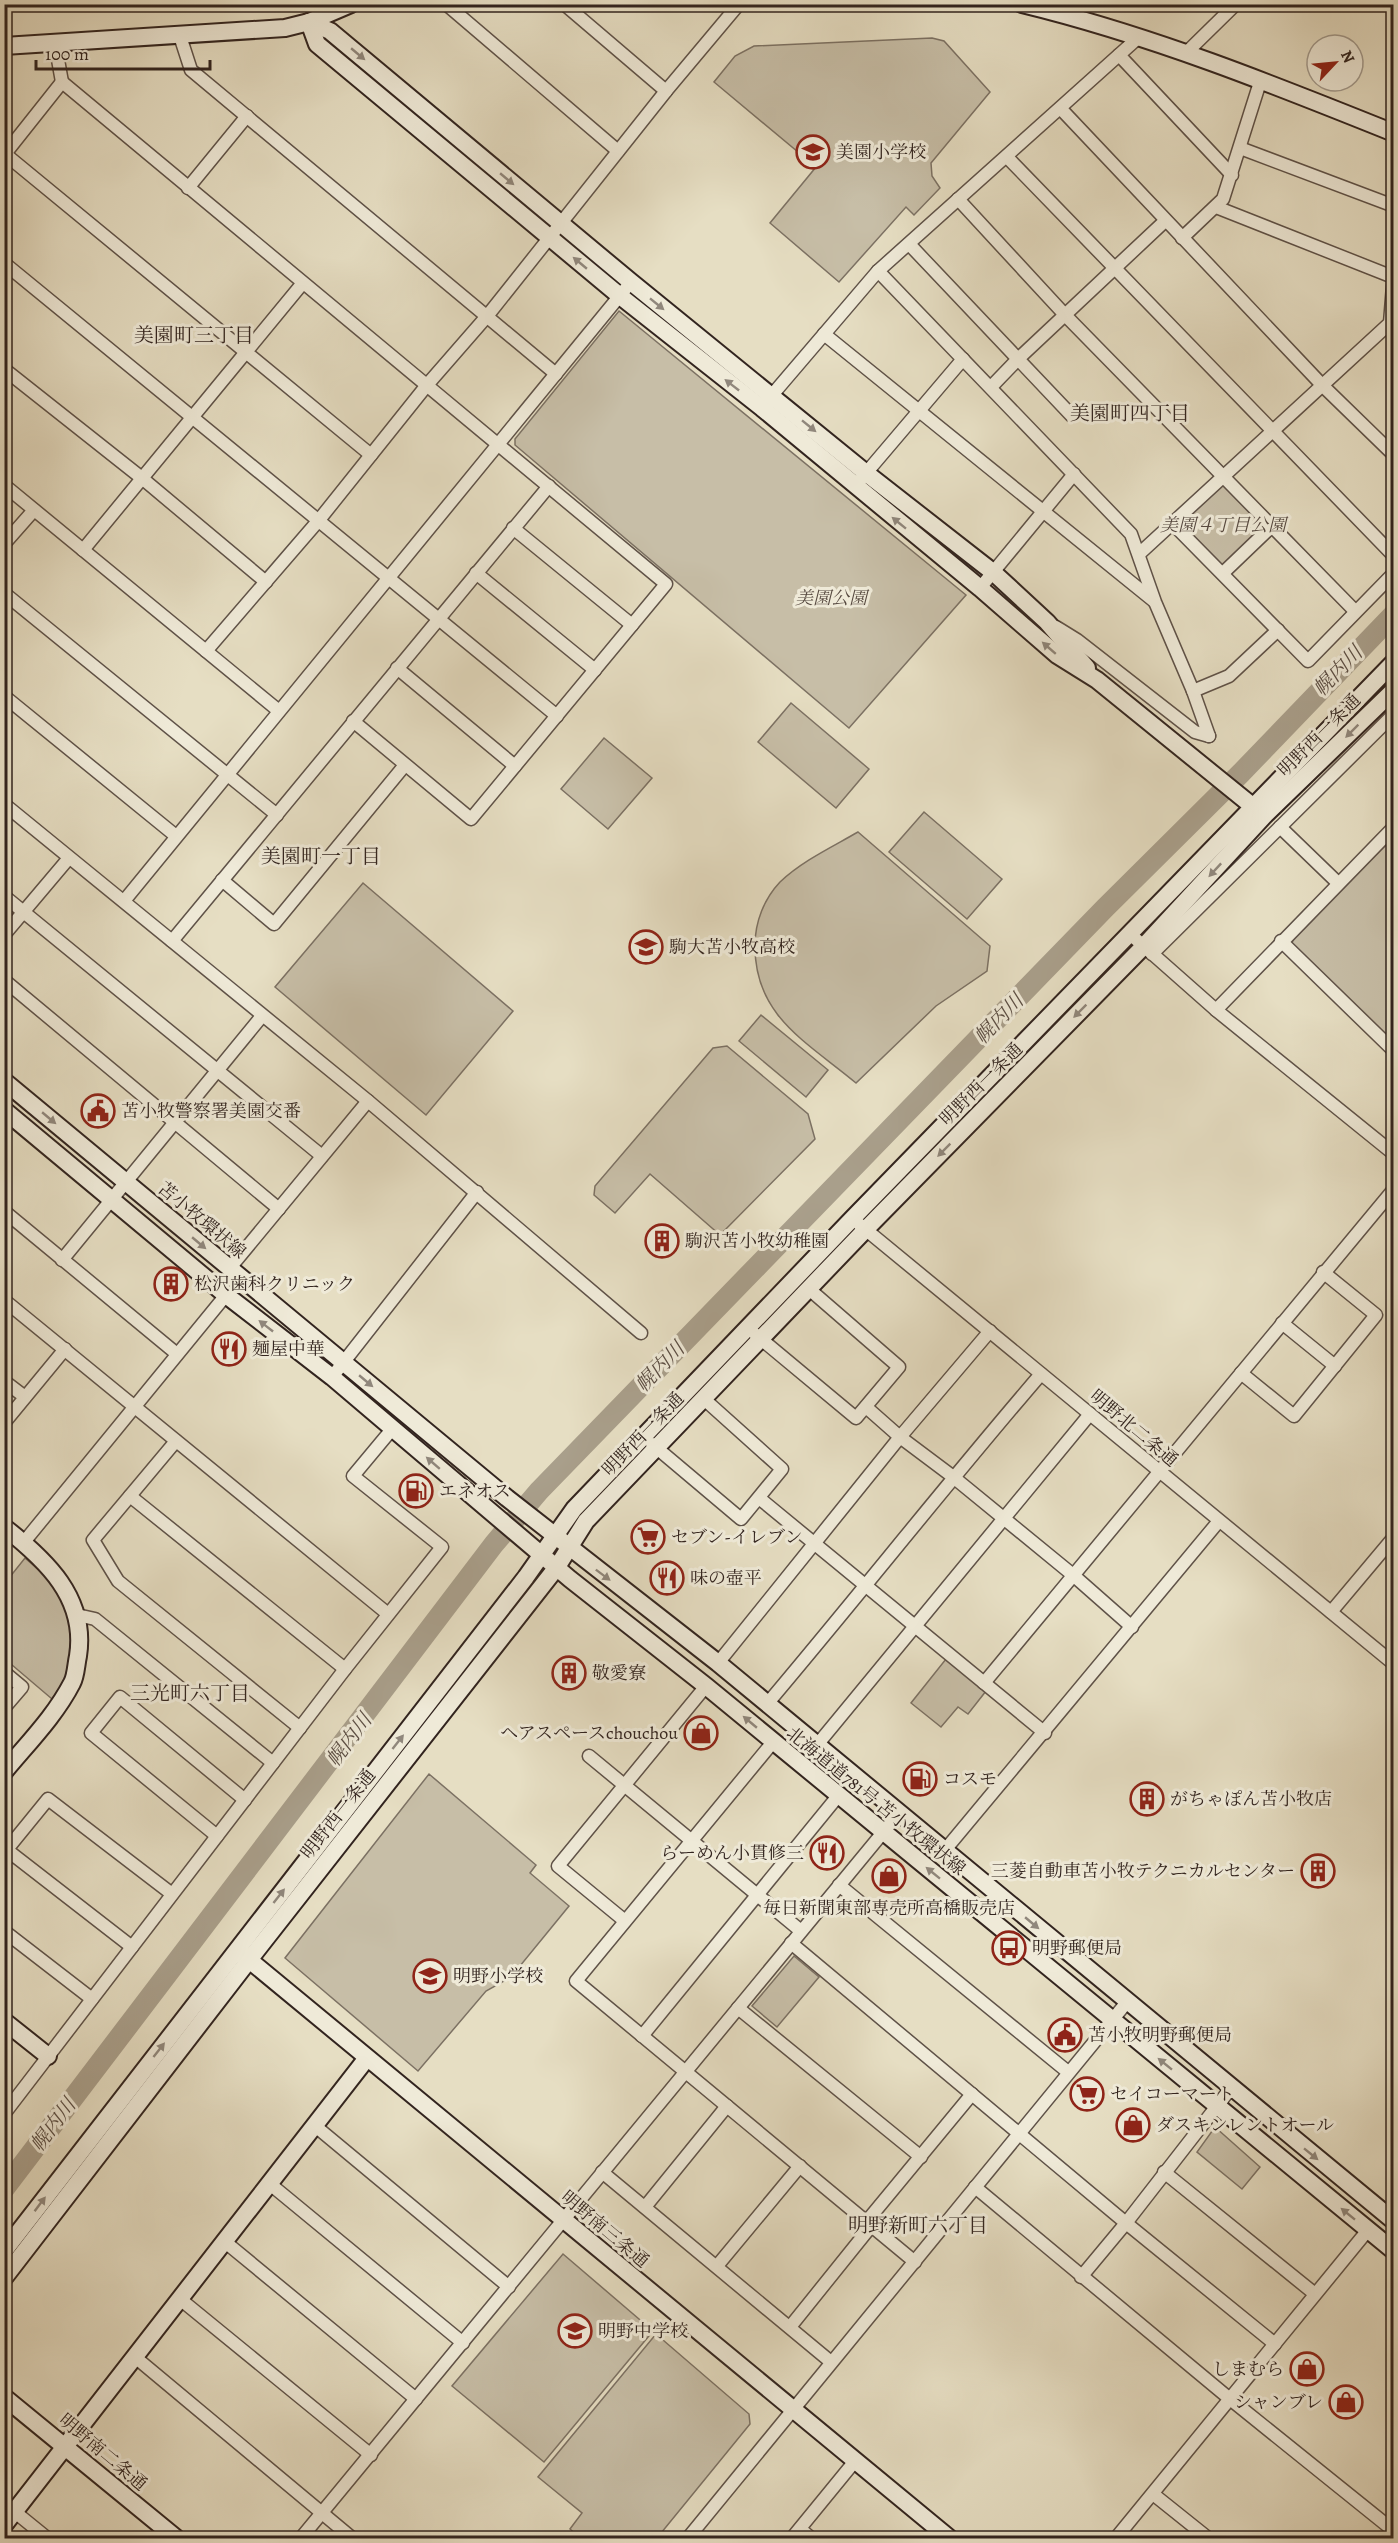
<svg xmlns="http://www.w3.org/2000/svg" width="1398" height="2543" viewBox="0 0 1398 2543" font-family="Alegreya,'Noto Serif JP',serif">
	<rect width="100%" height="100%" fill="#e6dec3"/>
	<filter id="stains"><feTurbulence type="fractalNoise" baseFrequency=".00333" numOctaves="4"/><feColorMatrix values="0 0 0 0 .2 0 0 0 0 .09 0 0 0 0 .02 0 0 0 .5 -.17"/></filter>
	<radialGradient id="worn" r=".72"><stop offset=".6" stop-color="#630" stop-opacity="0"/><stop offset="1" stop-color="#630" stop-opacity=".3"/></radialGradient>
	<g fill="#c7bea7" stroke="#7c7163" stroke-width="1.5">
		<polygon points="932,38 944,41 990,92 931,163 932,176 940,188 914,215 906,207 839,282 770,223 816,167 714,82 735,56 754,46"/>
		<polygon points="619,311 966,595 849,728 515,445 515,439"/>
		<polygon points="1225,476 1272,526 1223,573 1173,524"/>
		<polygon points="791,703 869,769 836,808 758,742"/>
		<polygon points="604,738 652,778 608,829 561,789"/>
		<polygon points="924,812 1002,879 967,919 889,852"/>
		<path d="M858,832L990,946L987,971L936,1006L856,1083C807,1042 754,1016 755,945C755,922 764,899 780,882C802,861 832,847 858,832Z"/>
		<polygon points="1393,836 1393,1042 1291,945 1294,938"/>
		<polygon points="363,883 513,1011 426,1115 275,987"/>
		<polygon points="761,1015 828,1070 806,1097 739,1041"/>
		<polygon points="727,1046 808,1114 815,1139 720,1235 650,1174 615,1213 594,1195 595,1186 713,1048"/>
		<polygon points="25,1558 55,1584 69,1615 72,1642 65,1680 52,1699 5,1659 5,1583"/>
		<polygon points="946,1659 986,1691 968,1714 958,1707 941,1727 911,1703"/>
		<polygon points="429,1774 536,1865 530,1873 569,1906 511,1977 486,1991 418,2071 285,1958"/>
		<polygon points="794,1956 819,1977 777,2027 752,2006"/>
		<polygon points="1215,2127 1260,2167 1242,2189 1197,2152"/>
		<polygon points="563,2254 653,2331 544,2462 452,2386"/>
		<polygon points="656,2334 749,2414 750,2424 657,2538 580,2538 570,2529 582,2513 538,2477"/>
	</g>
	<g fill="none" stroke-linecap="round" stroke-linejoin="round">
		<polyline stroke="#a99f8b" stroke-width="21" points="4,2189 494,1544 539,1491 1105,908 1241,773 1394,614"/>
		<defs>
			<g id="street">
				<polyline points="446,4 618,151"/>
				<polyline points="564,4 666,91"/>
				<polyline points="179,33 191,70 556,374"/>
				<polyline points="55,43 62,82"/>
				<polyline points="1186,53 1236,4"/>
				<polyline points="1119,55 1232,175"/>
				<polyline points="1061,109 1323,386 1394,455"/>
				<polyline points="1240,148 1394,206"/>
				<polyline points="5,154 371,455"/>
				<path d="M4,155L62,82C263,251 465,416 666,584L471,819L353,721"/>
				<polyline points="1007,157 1394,556"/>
				<polyline points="188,188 247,116"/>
				<polyline points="958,199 1066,316 1355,611"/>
				<polyline points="1216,207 1393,277"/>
				<polyline points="1182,238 1223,199 1261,79"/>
				<polyline points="909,244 1072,416"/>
				<polyline points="4,263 557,716"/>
				<polyline points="878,271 1131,534 1155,602 1193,691 1209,736"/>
				<polyline points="824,334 1154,601"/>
				<polyline points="4,369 143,479 266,582"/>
				<polyline points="991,387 1018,359 1165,221"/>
				<polyline points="767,401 878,271 1139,37"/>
				<polyline points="861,479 963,359"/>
				<polyline points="4,485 279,711"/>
				<polyline points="1173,524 1308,661 1394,573"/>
				<polyline points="513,528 632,625"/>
				<polyline points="4,544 34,510"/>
				<polyline points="83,550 302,284"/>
				<polyline points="1139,554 1390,323 1394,273"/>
				<polyline points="476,573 595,670"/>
				<polyline points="1223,573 1272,526"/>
				<polyline points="980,588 1074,474"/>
				<polyline points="4,593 277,815"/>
				<polyline points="1056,627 1077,640 1195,732 1209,736"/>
				<polyline points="206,651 319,520 427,385 488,315 666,91 739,4"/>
				<polyline points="397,668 515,766"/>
				<polyline points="1193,691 1229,676 1278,630"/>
				<polyline points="4,696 176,836"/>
				<polyline points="4,804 368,1101 641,1333"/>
				<polyline points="1280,827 1338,883"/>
				<polyline points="222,880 274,924 405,765"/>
				<polyline points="4,896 322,1156"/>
				<polyline points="124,901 631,282"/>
				<polyline points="1130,934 1216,1010 1394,1154"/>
				<polyline points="4,935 69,858"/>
				<polyline points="172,941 549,486"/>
				<polyline points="1281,941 1394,1051"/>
				<polyline points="1152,954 1394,714"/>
				<polyline points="4,980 279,1209"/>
				<polyline points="1216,1010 1394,827"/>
				<polyline points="4,1211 177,1354"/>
				<polyline points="859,1224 1394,1664"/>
				<polyline points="62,1260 262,1016"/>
				<polyline points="229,1269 368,1101"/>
				<polyline points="4,1300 388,1614"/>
				<polyline points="1282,1323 1335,1366"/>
				<polyline points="755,1334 856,1418 899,1367 809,1289"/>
				<polyline points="1241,1373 1294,1416 1376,1315 1323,1272"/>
				<polyline points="332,1377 477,1192"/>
				<polyline points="4,1381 25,1397"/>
				<polyline points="866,1407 900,1437 952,1476 1073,1575 1132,1627"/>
				<polyline points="4,1423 65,1349"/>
				<polyline points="176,1441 93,1540 118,1581 300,1728"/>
				<polyline points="652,1444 741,1519 782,1469 704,1399"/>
				<polyline points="130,1496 345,1669"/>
				<polyline points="759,1498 1045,1733"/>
				<polyline points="24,1542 226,1295"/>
				<polyline points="1331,1612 1394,1537"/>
				<polyline points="77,1615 95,1619 273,1763"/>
				<polyline points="718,1663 900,1437 990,1331"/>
				<polyline points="4,1672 22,1687 4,1708"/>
				<polyline points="984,1683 1394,1189"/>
				<path d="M767,1704C860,1594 948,1482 1041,1374"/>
				<polyline points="773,1742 576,1981 915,2262"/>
				<polyline points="817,1745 1090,1414"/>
				<polyline points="589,1756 801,1931"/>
				<polyline points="217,1836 91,1733 120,1697 245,1800"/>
				<polyline points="7,1850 132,1947"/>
				<polyline points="945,1850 1219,1521"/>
				<polyline points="4,1853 48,1799 172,1894"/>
				<polyline points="839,1885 1068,2072"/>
				<polyline points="625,1921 558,1866 706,1686"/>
				<polyline points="4,1931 92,1999"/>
				<polyline points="791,1943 1126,2223 1275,2344"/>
				<polyline points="738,2008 921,2157"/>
				<polyline points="642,2036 838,1796"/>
				<polyline points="4,2114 345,1669 442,1547 353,1476 393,1428"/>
				<polyline points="314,2125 509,2287"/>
				<polyline points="602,2172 831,2362"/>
				<polyline points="1164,2172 1315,2294"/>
				<polyline points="270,2184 463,2343"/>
				<polyline points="975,2187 1230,2399 1394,2531"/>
				<polyline points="645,2207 727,2106"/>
				<polyline points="867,2221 972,2094"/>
				<polyline points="224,2241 416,2399"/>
				<polyline points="717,2266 800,2166"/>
				<polyline points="1081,2277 1126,2223 1231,2088"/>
				<polyline points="180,2299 371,2455"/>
				<polyline points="790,2327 872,2225"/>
				<polyline points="135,2357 352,2538"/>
				<polyline points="1153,2494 1208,2538"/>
				<polyline points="15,2512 47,2538"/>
				<polyline points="800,2529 811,2538"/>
				<polyline points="301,2538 899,1813"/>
				<polyline points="688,2538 1127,2002"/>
				<polyline points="792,2538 855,2461"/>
				<polyline points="1116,2538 1368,2230"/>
			</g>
			<g id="secondary">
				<path d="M1022,4C1150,35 1272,84 1394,133"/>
				<polyline points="309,22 317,44 620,296 762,408 980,588 1057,655 1097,680 1261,813"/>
				<polyline points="309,22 330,31 631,282 866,473 994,573 1047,622 1087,668"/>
				<polyline points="4,46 285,28 309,22 351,4"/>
				<polyline points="4,1081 507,1498 718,1663 1394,2221"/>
				<polyline points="4,1110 226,1295 332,1377 570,1579 706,1686 1394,2251"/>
				<path d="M4,1527C46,1560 87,1598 78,1656C76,1665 76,1676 72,1683C55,1716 28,1743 4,1772"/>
				<polyline points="242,1954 949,2538"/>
				<polyline points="4,2021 48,2056"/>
				<polyline points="4,2251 526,1577 574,1509 852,1219 1394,662"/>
				<polyline points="4,2278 249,1960 557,1567 586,1521 866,1229 1144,946 1264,816 1394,690"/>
				<polyline points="4,2397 176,2538"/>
				<polyline points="4,2525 367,2058"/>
			</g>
		</defs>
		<use href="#street" stroke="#5f5248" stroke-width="15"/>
		<use href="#secondary" stroke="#32241f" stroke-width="20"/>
		<use href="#street" stroke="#efead8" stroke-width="12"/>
		<use href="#secondary" stroke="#efead8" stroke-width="16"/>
	</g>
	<defs><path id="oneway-solid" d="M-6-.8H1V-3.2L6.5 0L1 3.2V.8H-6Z" transform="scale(1.5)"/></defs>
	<g fill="#90877c">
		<use href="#oneway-solid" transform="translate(358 54) rotate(40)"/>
		<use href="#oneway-solid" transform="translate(507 179) rotate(40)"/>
		<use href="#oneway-solid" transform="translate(580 263) rotate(-140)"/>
		<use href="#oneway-solid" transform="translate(657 304) rotate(39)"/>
		<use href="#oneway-solid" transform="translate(732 385) rotate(-142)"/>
		<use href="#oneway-solid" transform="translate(809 426) rotate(39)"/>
		<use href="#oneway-solid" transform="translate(899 523) rotate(-141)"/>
		<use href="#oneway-solid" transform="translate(1049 648) rotate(-139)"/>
		<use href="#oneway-solid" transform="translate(1352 731) rotate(135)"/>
		<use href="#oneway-solid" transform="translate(1215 870) rotate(133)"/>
		<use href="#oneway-solid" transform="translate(1080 1011) rotate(135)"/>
		<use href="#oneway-solid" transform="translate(49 1118) rotate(40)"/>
		<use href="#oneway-solid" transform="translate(944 1150) rotate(135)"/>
		<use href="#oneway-solid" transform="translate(199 1243) rotate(40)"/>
		<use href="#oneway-solid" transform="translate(266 1326) rotate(-142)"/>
		<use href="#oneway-solid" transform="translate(366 1381) rotate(40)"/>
		<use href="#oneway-solid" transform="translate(433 1463) rotate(-139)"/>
		<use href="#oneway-solid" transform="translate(603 1575) rotate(37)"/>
		<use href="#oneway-solid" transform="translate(750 1722) rotate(-140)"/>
		<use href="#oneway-solid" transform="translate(398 1742) rotate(-52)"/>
		<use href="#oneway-solid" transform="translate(933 1873) rotate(-141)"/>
		<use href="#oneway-solid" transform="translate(279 1896) rotate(-52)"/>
		<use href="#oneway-solid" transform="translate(1032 1923) rotate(40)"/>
		<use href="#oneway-solid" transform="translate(159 2050) rotate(-52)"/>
		<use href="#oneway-solid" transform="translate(1165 2064) rotate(-141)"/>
		<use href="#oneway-solid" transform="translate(1311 2154) rotate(39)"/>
		<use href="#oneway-solid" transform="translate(40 2204) rotate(-53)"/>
		<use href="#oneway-solid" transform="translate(1348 2214) rotate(-141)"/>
	</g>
	<defs>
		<symbol id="school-ring" viewBox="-11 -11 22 22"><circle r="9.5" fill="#efead8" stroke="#8f2418" stroke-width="1.5"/><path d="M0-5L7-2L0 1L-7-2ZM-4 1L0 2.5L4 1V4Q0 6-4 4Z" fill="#8f2418"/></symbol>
		<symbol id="civic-ring" viewBox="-11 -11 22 22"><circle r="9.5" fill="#efead8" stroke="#8f2418" stroke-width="1.5"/><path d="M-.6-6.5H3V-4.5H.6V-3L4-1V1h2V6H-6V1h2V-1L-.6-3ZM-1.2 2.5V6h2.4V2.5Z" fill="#8f2418"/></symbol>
		<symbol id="building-ring" viewBox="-11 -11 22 22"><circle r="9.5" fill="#efead8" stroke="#8f2418" stroke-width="1.5"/><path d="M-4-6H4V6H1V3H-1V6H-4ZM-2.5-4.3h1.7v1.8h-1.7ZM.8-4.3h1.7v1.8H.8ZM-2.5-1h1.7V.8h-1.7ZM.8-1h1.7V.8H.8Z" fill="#8f2418"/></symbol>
		<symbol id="restaurant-ring" viewBox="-11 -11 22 22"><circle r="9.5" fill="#efead8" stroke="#8f2418" stroke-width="1.5"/><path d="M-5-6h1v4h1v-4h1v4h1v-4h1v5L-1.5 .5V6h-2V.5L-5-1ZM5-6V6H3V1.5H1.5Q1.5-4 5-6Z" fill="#8f2418"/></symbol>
		<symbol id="fuel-ring" viewBox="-11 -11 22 22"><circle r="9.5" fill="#efead8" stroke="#8f2418" stroke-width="1.5"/><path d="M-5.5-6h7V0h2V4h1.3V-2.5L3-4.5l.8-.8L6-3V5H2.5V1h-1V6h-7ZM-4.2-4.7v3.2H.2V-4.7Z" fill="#8f2418"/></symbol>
		<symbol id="supermarket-ring" viewBox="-11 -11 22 22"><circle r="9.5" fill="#efead8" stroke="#8f2418" stroke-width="1.5"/><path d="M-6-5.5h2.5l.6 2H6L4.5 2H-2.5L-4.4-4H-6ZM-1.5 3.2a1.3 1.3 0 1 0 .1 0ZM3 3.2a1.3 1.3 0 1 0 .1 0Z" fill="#8f2418"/></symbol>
		<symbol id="shop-ring" viewBox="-11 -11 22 22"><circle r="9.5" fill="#efead8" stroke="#8f2418" stroke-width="1.5"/><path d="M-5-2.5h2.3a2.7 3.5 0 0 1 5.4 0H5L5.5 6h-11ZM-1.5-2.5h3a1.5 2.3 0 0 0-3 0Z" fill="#8f2418"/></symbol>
		<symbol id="bus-ring" viewBox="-11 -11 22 22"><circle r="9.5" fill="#efead8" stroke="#8f2418" stroke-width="1.5"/><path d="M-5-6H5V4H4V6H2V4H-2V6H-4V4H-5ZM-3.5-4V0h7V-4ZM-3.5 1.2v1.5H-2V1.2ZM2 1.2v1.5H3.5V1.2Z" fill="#8f2418"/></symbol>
	</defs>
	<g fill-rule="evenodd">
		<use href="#school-ring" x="794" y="133" width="38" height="38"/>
		<use href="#school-ring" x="627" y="928" width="38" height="38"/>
		<use href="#civic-ring" x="79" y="1092" width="38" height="38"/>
		<use href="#building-ring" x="643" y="1222" width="38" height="38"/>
		<use href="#building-ring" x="152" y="1265" width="38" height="38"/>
		<use href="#restaurant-ring" x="210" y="1330" width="38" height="38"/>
		<use href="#fuel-ring" x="397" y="1472" width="38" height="38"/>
		<use href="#supermarket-ring" x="629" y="1518" width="38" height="38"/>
		<use href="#restaurant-ring" x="648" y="1559" width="38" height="38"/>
		<use href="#building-ring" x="550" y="1654" width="38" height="38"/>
		<use href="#shop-ring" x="682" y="1714" width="38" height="38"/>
		<use href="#fuel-ring" x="901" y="1760" width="38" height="38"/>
		<use href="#building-ring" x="1128" y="1780" width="38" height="38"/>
		<use href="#restaurant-ring" x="808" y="1834" width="38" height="38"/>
		<use href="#building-ring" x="1299" y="1852" width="38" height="38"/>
		<use href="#shop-ring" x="870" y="1857" width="38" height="38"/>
		<use href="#bus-ring" x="990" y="1929" width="38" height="38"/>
		<use href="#school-ring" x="411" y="1957" width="38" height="38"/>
		<use href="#civic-ring" x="1046" y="2016" width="38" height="38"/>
		<use href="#supermarket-ring" x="1068" y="2075" width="38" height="38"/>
		<use href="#shop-ring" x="1114" y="2106" width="38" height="38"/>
		<use href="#school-ring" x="556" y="2312" width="38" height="38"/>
		<use href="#shop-ring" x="1288" y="2350" width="38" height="38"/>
		<use href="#shop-ring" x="1327" y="2383" width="38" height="38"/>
	</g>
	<g text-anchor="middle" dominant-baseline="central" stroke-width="6" stroke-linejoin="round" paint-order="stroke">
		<g font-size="18" fill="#32241f" stroke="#efead8" text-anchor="start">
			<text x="836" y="152">美園小学校</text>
			<text x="669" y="947">駒大苫小牧高校</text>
			<text x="121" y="1111">苫小牧警察署美園交番</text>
			<text x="685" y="1241">駒沢苫小牧幼稚園</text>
			<text x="194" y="1284">松沢歯科クリニック</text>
			<text x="252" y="1349">麺屋中華</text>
			<text x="439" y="1491">エネオス</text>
			<text x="671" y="1537">セブン-イレブン</text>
			<text x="690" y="1578">味の壺平</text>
			<text x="592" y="1673">敬愛寮</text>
			<text x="678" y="1733" text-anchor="end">ヘアスペースchouchou</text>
			<text x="943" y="1779">コスモ</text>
			<text x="1170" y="1799">がちゃぽん苫小牧店</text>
			<text x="804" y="1853" text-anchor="end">らーめん小貫修三</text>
			<text x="1295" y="1871" text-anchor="end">三菱自動車苫小牧テクニカルセンター</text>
			<text x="889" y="1908" text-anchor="middle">毎日新聞東部専売所高橋販売店</text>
			<text x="1032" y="1948">明野郵便局</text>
			<text x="453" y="1976">明野小学校</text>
			<text x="1088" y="2035">苫小牧明野郵便局</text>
			<text x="1110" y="2094">セイコーマート</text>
			<text x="1156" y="2125">ダスキンレントオール</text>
			<text x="598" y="2331">明野中学校</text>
			<text x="1284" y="2369" text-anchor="end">しまむら</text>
			<text x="1323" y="2402" text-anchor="end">シャンブレ</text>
		</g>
		<g font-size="18" font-style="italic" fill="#574a41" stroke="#efead8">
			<text x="1223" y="525">美園４丁目公園</text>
			<text x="831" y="598">美園公園</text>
		</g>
		<g font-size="18" fill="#32241f" stroke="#efead8">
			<text transform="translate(1319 735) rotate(-45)">明野西一条通</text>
			<text transform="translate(981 1084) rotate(-45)">明野西一条通</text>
			<text transform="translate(202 1220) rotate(40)">苫小牧環状線</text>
			<text transform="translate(1134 1428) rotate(40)">明野北二条通</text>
			<text transform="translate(643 1434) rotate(-46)">明野西一条通</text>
			<text transform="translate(876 1801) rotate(39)">北海道道781号 苫小牧環状線</text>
			<text transform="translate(338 1814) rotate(-52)">明野西一条通</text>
			<text transform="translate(605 2229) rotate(40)">明野南三条通</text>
			<text transform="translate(103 2452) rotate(40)">明野南二条通</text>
		</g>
		<g font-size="20" fill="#32241f" stroke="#efead8">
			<text x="194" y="335">美園町三丁目</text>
			<text x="1130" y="413">美園町四丁目</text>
			<text x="321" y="856">美園町一丁目</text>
			<text x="190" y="1693">三光町六丁目</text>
			<text x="918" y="2225">明野新町六丁目</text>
		</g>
		<g font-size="20" font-style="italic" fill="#5c4f45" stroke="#efead8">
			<text transform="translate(1338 671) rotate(-46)">幌内川</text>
			<text transform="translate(999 1019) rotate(-46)">幌内川</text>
			<text transform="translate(660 1367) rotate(-46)">幌内川</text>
			<text transform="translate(349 1740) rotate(-53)">幌内川</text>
			<text transform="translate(53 2125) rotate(-53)">幌内川</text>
		</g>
	</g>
	<rect width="1398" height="2543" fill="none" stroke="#e6dec3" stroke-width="24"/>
	<rect x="6" y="6" width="1386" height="2531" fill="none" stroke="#32241f" stroke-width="3"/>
	<rect x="12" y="12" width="1374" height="2519" fill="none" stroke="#32241f" stroke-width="1.5"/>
	<g transform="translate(1335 63) rotate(64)"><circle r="28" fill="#efead8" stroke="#a39b8e" stroke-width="1.5"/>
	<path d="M0-4.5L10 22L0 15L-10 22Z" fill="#8f2418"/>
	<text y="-9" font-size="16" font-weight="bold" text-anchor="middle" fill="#32241f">N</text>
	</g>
	<path d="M36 60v9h174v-9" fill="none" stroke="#32241f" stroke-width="3"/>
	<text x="45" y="60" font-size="18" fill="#32241f" stroke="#efead8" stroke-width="4.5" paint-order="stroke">100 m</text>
	<rect width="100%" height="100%" filter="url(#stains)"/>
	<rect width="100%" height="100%" fill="url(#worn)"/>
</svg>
